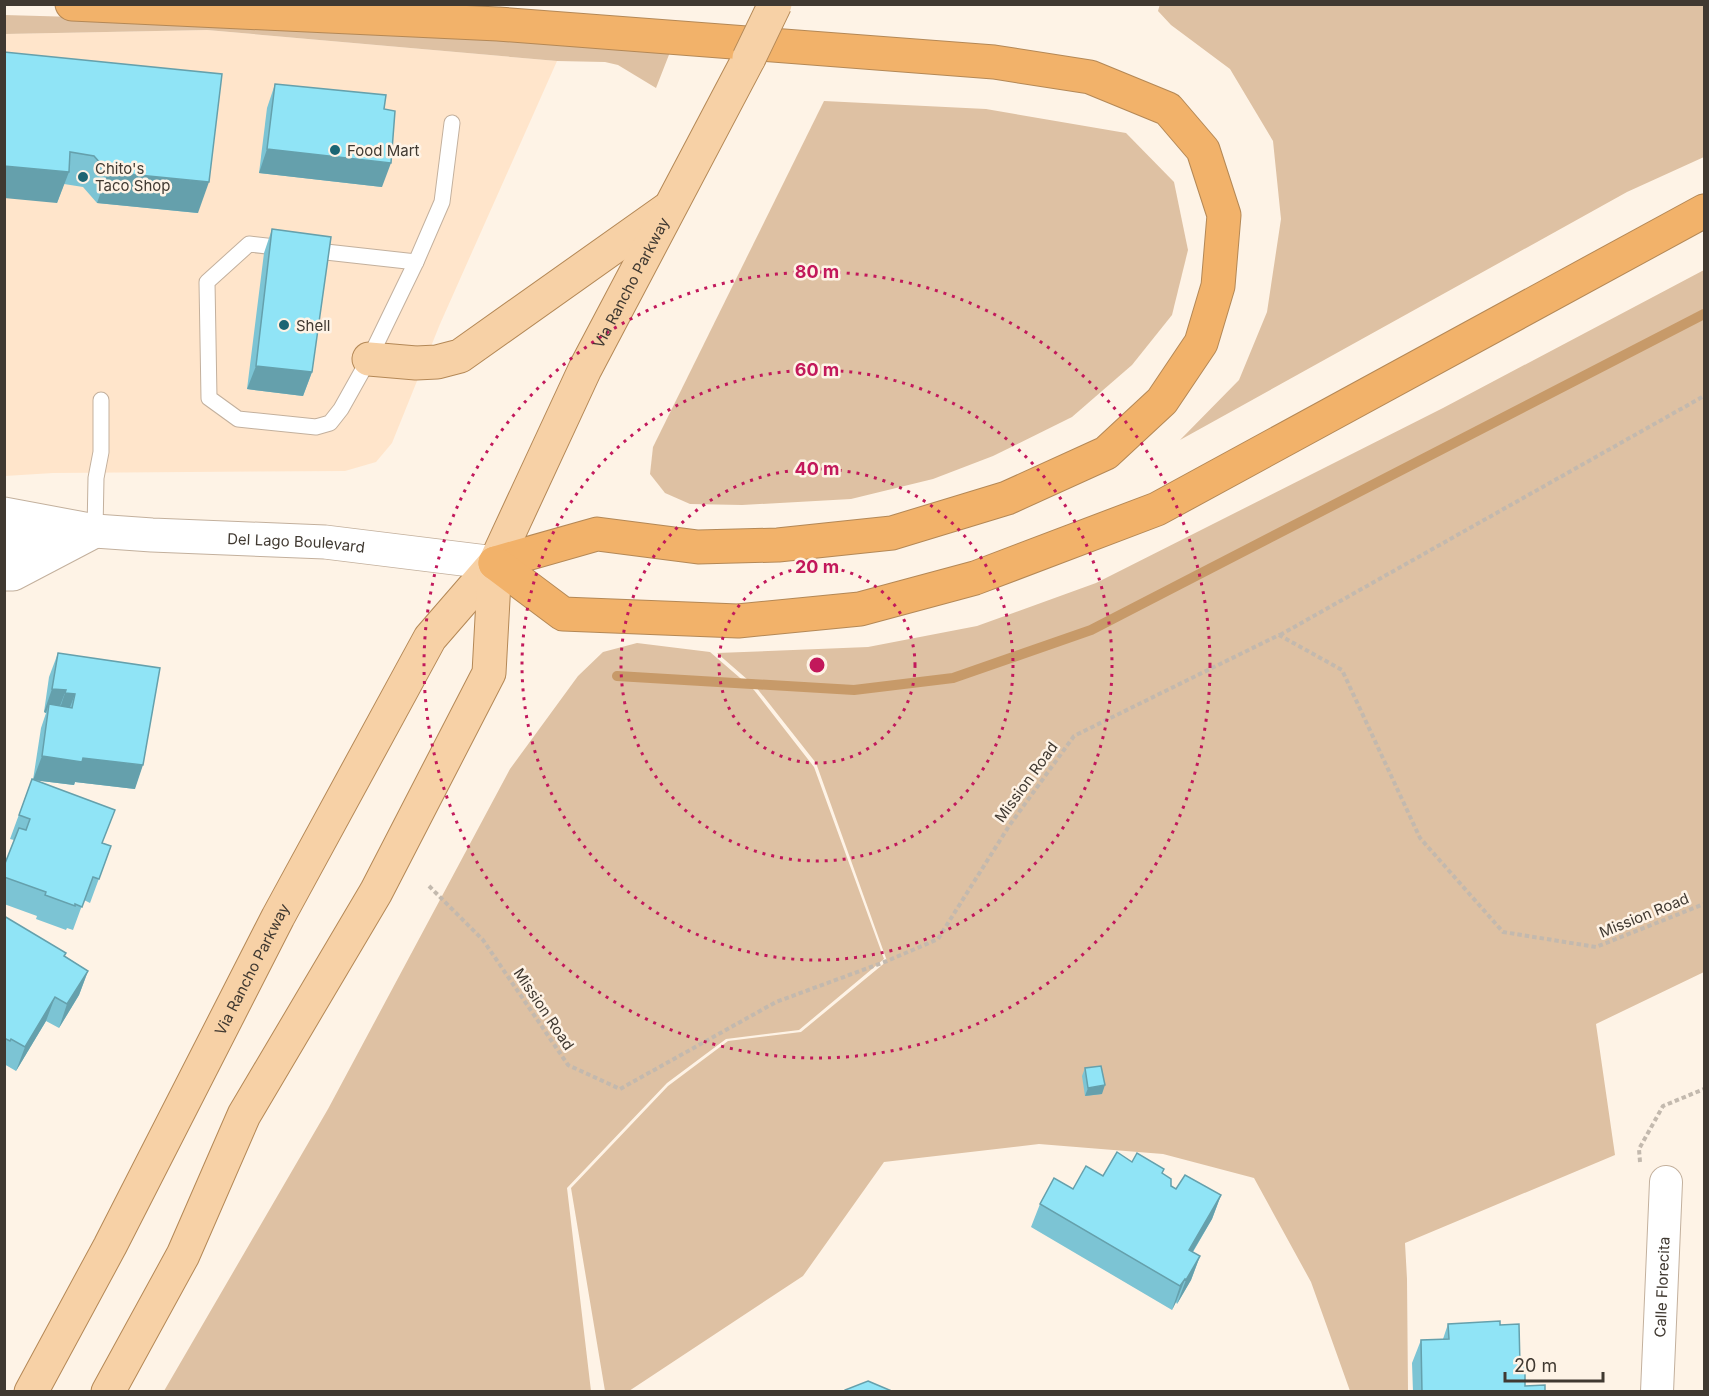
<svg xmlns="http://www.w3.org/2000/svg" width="1709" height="1396" viewBox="0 0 1709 1396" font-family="Inter,sans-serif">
	<rect width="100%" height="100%" fill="#fef3e6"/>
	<polygon fill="#ffe5cb" points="207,30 557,61 440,324 392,443 376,462 345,471 53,473 5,476 5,34"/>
	<g fill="#dec1a3">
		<polygon points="1160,4 1704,5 1704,157 1627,192 1180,440 1239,380 1267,312 1281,219 1273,141 1230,69 1171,25 1158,11"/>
		<polygon points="4,15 256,22 672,47 656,88 618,65 605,62 557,61 207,30 5,34"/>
		<polygon points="824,101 986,109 1126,133 1174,182 1188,250 1172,315 1132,365 1072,417 993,456 933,479 851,499 742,505 690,504 665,493 650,474 653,447"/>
		<polygon points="1704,270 1704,972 1596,1024 1615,1155 1405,1243 1407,1279 1408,1391 1350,1391 1311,1282 1254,1178 1163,1154 1039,1144 884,1162 803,1276 629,1391 605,1391 571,1188 668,1086 728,1041 801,1032 887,961 816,763 756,687 717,653 868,647 977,626 1096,583 1443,408"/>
		<polygon points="637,643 710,652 754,690 814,767 884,959 799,1030 726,1039 667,1083 567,1188 591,1391 164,1391 328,1109 510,769 578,676 603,652"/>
	</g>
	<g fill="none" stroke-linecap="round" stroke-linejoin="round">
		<polyline stroke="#c79a69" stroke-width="10" points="617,676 854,690 953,678 1091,630 1704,314"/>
		<defs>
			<g id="service">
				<polyline points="284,248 249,244 207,282 209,398 238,419 316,427 330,423 341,409 369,359 416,262 442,202 452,123"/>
				<polyline points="308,250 416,262"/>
				<polyline points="95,531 96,478 101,452 101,400"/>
			</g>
			<g id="minor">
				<path id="s1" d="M1657,1392L1666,1182"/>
			</g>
			<g id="secondary">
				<path id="s2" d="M4,514L95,531L152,535L325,542L495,563"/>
				<polyline points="4,544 44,541 67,537"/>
				<polyline points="4,574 13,574 95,531"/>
			</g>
			<g id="primary">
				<polyline points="369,359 416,363 437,362 460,356 666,210"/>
				<path id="s3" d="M31,1392L110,1246L278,917L430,638L495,563L585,369L749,58"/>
				<polyline points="108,1392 183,1255 244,1115 376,892 489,673 495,563"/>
			</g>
			<g id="motorway">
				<polyline points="72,4 498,24 994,62 1090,77 1168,109 1203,150 1224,215 1218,286 1201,343 1162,401 1106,453 1007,498 892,533 778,545 698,547 597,534 495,563"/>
				<polyline points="495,563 563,614 738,621 860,609 975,578 1157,509 1704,211"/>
			</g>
		</defs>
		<use href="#service" stroke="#c3b09d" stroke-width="17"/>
		<use href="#minor" stroke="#c3b09d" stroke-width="34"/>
		<use href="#secondary" stroke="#c3b09d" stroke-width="35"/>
		<use href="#primary" stroke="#b48856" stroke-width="35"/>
		<use href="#motorway" stroke="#b48856" stroke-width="35"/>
		<g stroke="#c3b9ae" stroke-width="4" stroke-dasharray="4.5 3" stroke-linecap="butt">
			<polyline points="1280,635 1704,396"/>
			<polyline points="429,886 483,940 568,1065 620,1089 776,1002 887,961 938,939 1009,826 1074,736 1279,635 1342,670 1420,838 1503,932 1596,947 1704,904"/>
			<polyline points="1640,1162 1639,1149 1663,1106 1704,1089"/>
		</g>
		<use href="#service" stroke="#fff" stroke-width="15"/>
		<use href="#minor" stroke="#fff" stroke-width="32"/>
		<use href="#secondary" stroke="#fff" stroke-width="33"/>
		<use href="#primary" stroke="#f7d1a6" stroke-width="33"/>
		<use href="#motorway" stroke="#f2b26a" stroke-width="33"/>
		<defs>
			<polyline id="primary-bridge" points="749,58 775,4"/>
		</defs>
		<use href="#primary-bridge" stroke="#b48856" stroke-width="35" stroke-linecap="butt"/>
		<use href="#primary-bridge" stroke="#f7d1a6" stroke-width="33"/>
	</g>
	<g fill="#7cc4d4">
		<polygon points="4,52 198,213 97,203 83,187 64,184 57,203"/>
		<polygon points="275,84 384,109 382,187 259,173 267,108"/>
		<polygon points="272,229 312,372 303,396 247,389 264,253"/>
		<polygon points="58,653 135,789 75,782 74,785 33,780 41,728 46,713 44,712 49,677"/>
		<polygon points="32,779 103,843 111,846 90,903 84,900 73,930 67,928 66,930 36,919 37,916 4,904 4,866 14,840 10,839"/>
		<polygon points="4,916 65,956 88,971 79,995 59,1028 46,1021 16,1071 4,1064"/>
		<polygon points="1085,1068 1102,1094 1085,1096 1082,1076"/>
		<polygon points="1132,1162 1163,1174 1171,1186 1176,1189 1221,1195 1212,1219 1193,1252 1200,1256 1191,1280 1177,1304 1176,1302 1172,1310 1031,1227 1040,1204"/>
		<polygon points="1448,1324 1500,1325 1520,1366 1525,1386 1545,1392 1413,1392 1412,1363 1421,1340 1443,1339"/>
	</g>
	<g fill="#65a0ac">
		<polygon points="267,149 391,163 382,187 259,173"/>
		<polygon points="4,166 69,172 57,203 4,198"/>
		<polygon points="108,172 209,182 198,213 97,203"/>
		<polygon points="256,366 312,372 303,396 247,389"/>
		<polygon points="52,689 66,690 57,714 49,704 46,713 44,712"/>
		<polygon points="65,693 75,694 66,718 57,717"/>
		<polygon points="42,756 83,758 143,765 135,789 75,782 74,785 33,780"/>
		<polygon points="88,971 79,995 59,1028 67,1004"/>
		<polygon points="55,997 46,1021 16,1071 25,1047"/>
		<polygon points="1105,1085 1102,1094 1085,1096 1088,1088"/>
		<polygon points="1221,1195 1212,1219 1180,1273 1189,1250"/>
		<polygon points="1200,1256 1191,1280 1177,1304 1186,1280"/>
		<polygon points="1185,1279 1176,1302 1172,1310 1180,1286"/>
	</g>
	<g fill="#90e4f6" stroke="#65a0ac" stroke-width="1.5">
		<polygon points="4,52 222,74 209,182 108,172 94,156 70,152 69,172 4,166"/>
		<polygon points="275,84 386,95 384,109 395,111 391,163 267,149"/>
		<polygon points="272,229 331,237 312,372 256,366"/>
		<polygon points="58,653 160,668 143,765 83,758 82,762 42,756 49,704 72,708 75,694 65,693 66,690 52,689"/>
		<polygon points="32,779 115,810 102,843 111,846 99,879 93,877 82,907 75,904 75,906 45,895 46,892 4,877 4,866 19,828 26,830 30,819 19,815"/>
		<polygon points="4,916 66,953 64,956 88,971 67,1004 55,997 25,1047 11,1039 10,1041 4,1038"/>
		<polygon points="1101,1066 1105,1085 1088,1088 1085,1068"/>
		<polygon points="1117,1152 1132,1162 1137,1153 1164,1169 1162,1173 1171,1179 1171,1186 1176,1189 1185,1175 1221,1195 1189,1250 1200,1256 1186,1280 1185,1279 1180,1286 1040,1204 1054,1178 1073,1189 1086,1166 1103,1176"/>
		<polygon points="1500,1321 1500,1325 1519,1324 1520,1366 1525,1366 1525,1386 1545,1385 1545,1392 1422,1392 1421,1340 1449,1339 1448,1324"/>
		<polygon points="868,1381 894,1392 845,1392 845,1390"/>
	</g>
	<g fill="none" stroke="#c2185b" stroke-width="3" stroke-dasharray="3 6">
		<circle cx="817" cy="665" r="98"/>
		<circle cx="817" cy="665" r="196"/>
		<circle cx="817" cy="665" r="295"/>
		<circle cx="817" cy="665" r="393"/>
	</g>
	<g fill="#1c6573" stroke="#fef3e6" stroke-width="2">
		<circle cx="335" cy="150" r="6"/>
		<circle cx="83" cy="177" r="6"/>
		<circle cx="284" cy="325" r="6"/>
	</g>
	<g text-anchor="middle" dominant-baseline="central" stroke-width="5" stroke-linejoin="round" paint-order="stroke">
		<g font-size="15" fill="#403931" stroke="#fef3e6" text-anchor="start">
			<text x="347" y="150">Food Mart</text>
			<text x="95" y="168">Chito's<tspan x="95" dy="17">Taco Shop</tspan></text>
			<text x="296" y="325">Shell</text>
		</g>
		<g font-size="15" fill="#403931" stroke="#fef3e6">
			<text stroke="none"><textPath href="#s3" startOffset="1264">Via Rancho Parkway</textPath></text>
			<text stroke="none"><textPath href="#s2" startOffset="294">Del Lago Boulevard</textPath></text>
			<text transform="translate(1026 782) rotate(-54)">Mission Road</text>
			<text transform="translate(1644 915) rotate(-22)">Mission Road</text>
			<text stroke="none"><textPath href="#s3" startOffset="477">Via Rancho Parkway</textPath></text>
			<text transform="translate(544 1009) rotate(56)">Mission Road</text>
			<text stroke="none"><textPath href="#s1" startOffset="105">Calle Florecita</textPath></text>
		</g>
	</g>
	<circle cx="817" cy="665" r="9" fill="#c2185b" stroke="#fef3e6" stroke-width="3"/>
	<g font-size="18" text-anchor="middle" font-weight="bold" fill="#c2185b" stroke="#fef3e6" stroke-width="5" stroke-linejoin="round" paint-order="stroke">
		<text x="817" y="278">80 m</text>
		<text x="817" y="376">60 m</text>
		<text x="817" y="475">40 m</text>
		<text x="817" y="573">20 m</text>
	</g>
	<rect width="1709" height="1396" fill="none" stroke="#403931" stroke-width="12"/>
	<path d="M1505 1372v9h98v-9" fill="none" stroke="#403931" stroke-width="3"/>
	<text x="1514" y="1372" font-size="18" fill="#403931" stroke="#fef3e6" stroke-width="4.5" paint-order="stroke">20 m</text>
</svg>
